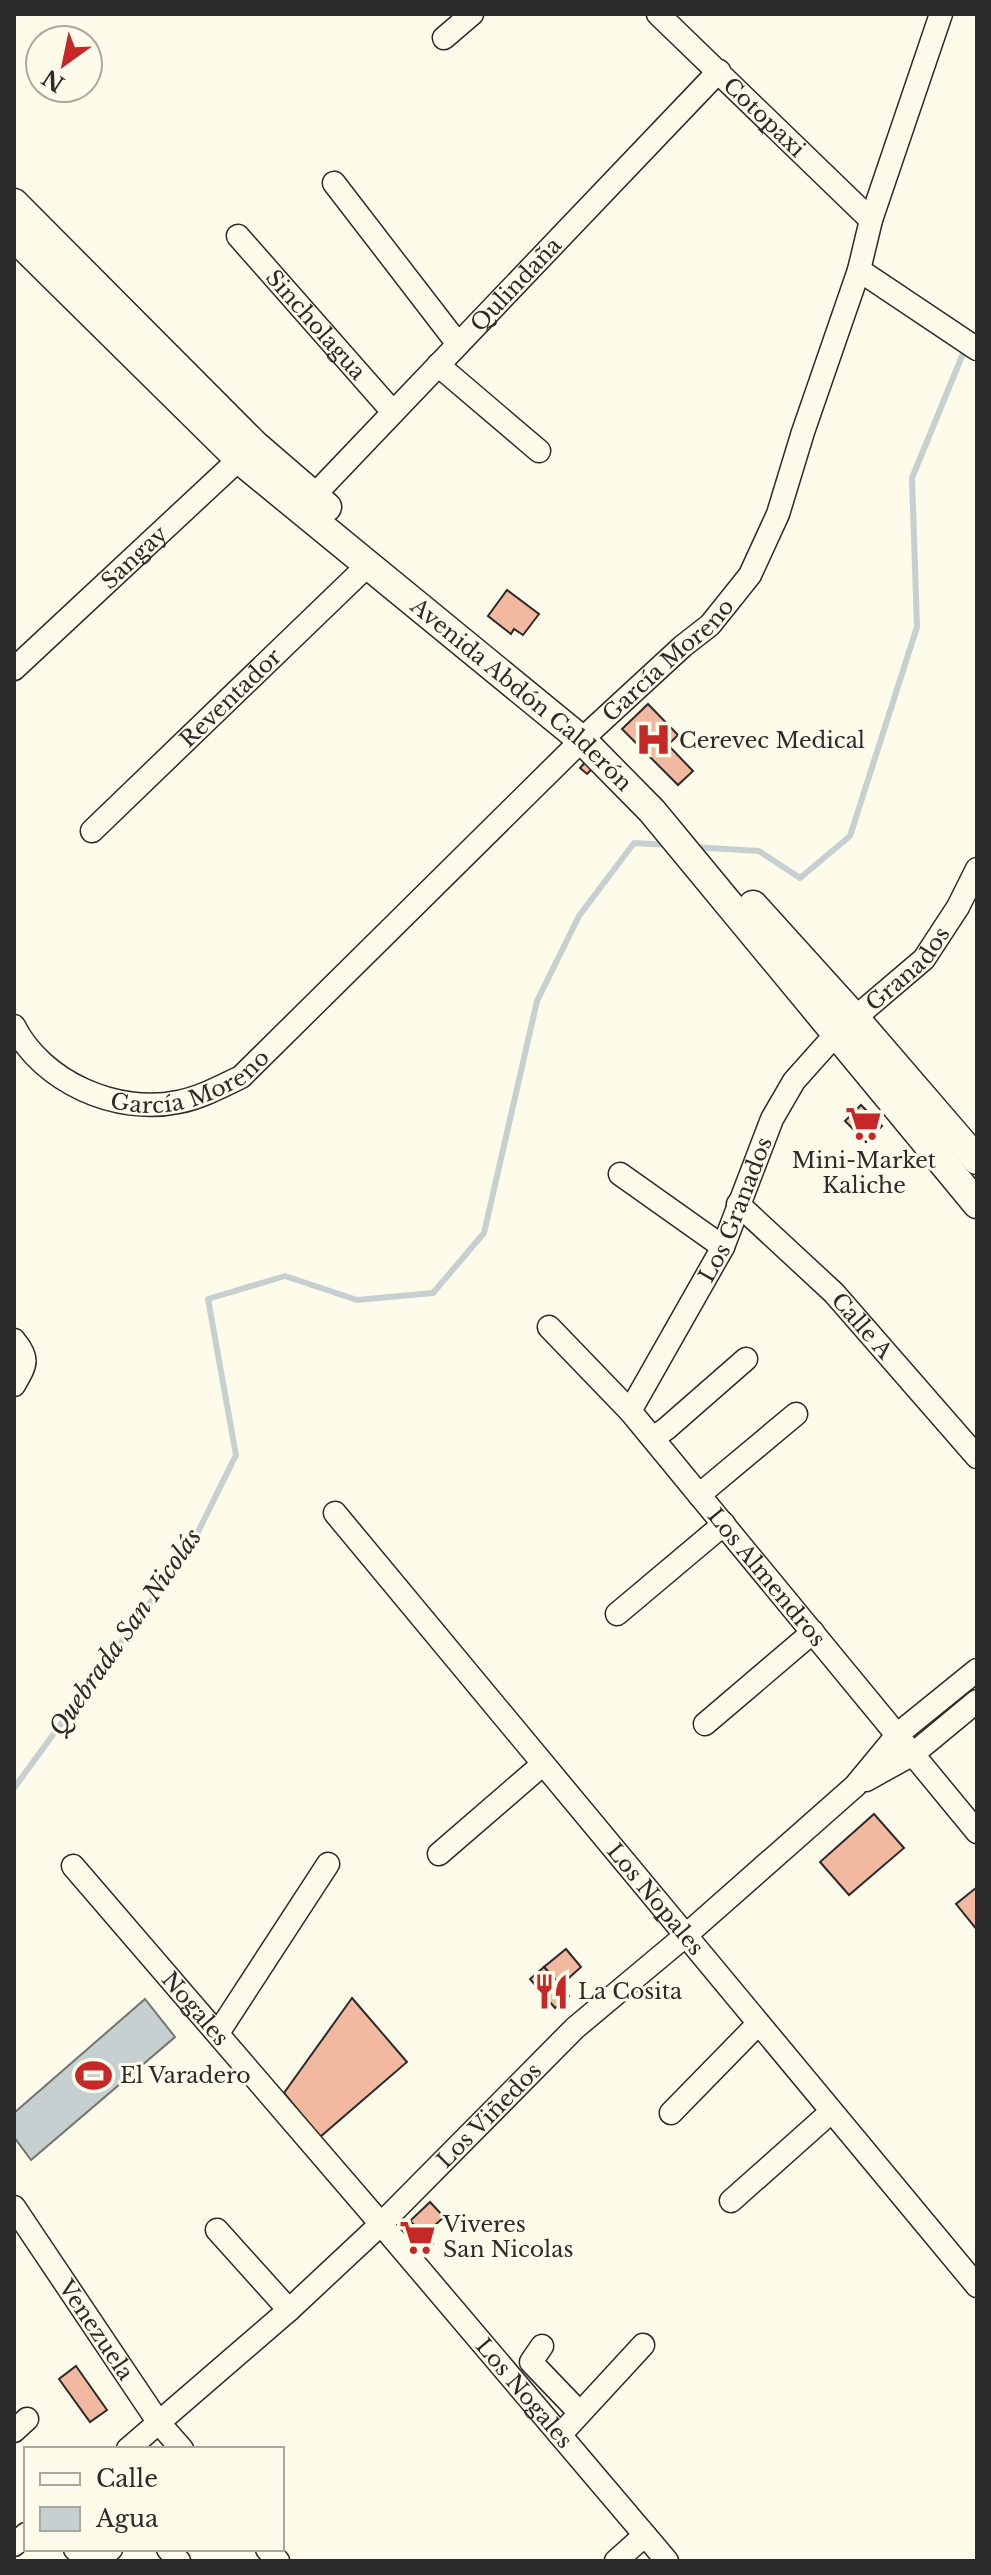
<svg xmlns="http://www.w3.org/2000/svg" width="991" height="2575" viewBox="0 0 991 2575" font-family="'Libre Baskerville',serif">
	<rect width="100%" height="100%" fill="#fdfbea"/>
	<polygon fill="#c7d0d0" stroke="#74746e" stroke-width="2" points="145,1999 175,2037 31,2160 14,2137 14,2113"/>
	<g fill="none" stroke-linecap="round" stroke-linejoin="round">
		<g stroke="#c7d0d0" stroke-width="6">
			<polyline points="692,847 759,851 800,878 850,836 917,627 912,478 962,356 977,334"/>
			<polyline points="14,1788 190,1548 236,1455 208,1299 285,1276 357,1300 433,1293 484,1233 537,1001 579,916 634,843 669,845"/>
		</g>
	</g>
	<g fill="#f2b8a0" stroke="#2b2b2b" stroke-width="2">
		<polygon points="507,590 539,614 523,635 514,629 511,634 488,616"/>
		<polygon points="648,704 678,735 668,745 693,771 678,785 622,729"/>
		<polygon points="588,759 595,766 587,774 580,768"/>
		<polygon points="861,1105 882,1126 866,1142 845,1121"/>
		<polygon points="874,1814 904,1848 849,1895 820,1862"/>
		<polygon points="977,1887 977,1930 956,1904"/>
		<polygon points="566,1949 581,1967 560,1986 544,1967"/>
		<polygon points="544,1967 569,1996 555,2008 530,1979"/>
		<polygon points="352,1998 407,2062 320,2137 284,2093"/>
		<polygon points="430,2202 444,2217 424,2235 410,2221"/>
		<polygon points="410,2221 433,2244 423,2254 408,2239 405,2226"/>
		<polygon points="76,2366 107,2410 90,2422 59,2379"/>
	</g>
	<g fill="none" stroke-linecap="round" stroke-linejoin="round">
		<defs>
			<g id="minor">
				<path id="s1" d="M658,14L871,220"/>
				<polyline points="444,38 472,14"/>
				<polyline points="334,183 458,344"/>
				<path id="s2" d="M238,236L393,412"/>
				<polyline points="859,270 977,349"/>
				<polyline points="438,365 539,451"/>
				<path id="s3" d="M303,507L719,71"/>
				<path id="s4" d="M14,669L250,449"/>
				<path id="s5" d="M92,831L368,565"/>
				<path id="s6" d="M14,1026C42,1082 117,1115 178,1102C200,1098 220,1087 241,1077L593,729L683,646L710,625L750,575L778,514L803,432L859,270L871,220L941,14"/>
				<polyline points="620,1174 723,1247"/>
				<path id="s7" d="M738,1204L834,1293L977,1457"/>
				<path id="s8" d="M549,1327L630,1411L977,1832"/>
				<path d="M14,1340C30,1359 26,1364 14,1385"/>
				<path id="s9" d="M630,1411L723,1247L772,1119L794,1081L836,1034L924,959L958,907L977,869"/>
				<polyline points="653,1438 666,1429 746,1359"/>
				<polyline points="699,1495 796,1414"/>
				<path id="s10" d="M335,1513L977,2286"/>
				<polyline points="617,1614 724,1524"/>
				<polyline points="705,1724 813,1632"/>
				<polyline points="866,1780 913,1754 977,1701"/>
				<polyline points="439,1854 542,1765"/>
				<path id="s11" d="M73,1866L381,2224L667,2561"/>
				<polyline points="218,2033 328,1864"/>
				<polyline points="671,2113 758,2024"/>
				<polyline points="731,2201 831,2112"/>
				<path id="s12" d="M14,2207L159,2423L182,2449"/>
				<polyline points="217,2230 289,2310"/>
				<polyline points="542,2346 531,2362 580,2413"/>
				<polyline points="14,2431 27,2419"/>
				<polyline points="560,2435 643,2345"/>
				<path id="s13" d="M128,2449L289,2310L381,2224L575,2028L685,1936L855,1786L898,1734L977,1670"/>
				<polyline points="14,2545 26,2534"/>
				<polyline points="75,2549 87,2561"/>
				<polyline points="168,2549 179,2561"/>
				<polyline points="267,2549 278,2561"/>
				<polyline points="98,2561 111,2549"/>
				<polyline points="616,2561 645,2535"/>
			</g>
			<g id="major">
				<polyline points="14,203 254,444 327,507"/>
				<path id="s14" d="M14,237L240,460L583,741L652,811L977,1204"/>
				<polyline points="753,905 847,1009 977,1160"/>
			</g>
		</defs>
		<use href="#minor" stroke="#2b2b2b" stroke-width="25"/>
		<use href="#major" stroke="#2b2b2b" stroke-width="31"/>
		<use href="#minor" stroke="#fdfbea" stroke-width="22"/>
		<use href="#major" stroke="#fdfbea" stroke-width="28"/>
	</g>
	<defs>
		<symbol id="hospital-bare" viewBox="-9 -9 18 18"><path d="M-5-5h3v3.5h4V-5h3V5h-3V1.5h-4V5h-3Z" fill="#c62828" stroke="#fdfbea" stroke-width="2.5" paint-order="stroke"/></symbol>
		<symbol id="supermarket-bare" viewBox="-9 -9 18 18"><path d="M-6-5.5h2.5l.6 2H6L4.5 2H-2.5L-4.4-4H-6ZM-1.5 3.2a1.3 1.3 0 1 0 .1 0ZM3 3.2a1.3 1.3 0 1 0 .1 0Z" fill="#c62828" stroke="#fdfbea" stroke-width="2.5" paint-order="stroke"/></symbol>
		<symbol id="restaurant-bare" viewBox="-9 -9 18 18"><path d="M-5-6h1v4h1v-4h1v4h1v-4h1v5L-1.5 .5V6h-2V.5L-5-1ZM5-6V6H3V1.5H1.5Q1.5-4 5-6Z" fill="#c62828" stroke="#fdfbea" stroke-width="2.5" paint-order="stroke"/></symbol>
		<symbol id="stadium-bare" viewBox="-9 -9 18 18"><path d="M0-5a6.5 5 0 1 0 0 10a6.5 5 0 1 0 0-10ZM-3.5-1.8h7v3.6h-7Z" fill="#c62828" stroke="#fdfbea" stroke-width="2.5" paint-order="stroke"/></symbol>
	</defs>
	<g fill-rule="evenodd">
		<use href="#hospital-bare" x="628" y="714" width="51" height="51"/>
		<use href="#supermarket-bare" x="838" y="1098" width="51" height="51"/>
		<use href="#restaurant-bare" x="526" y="1966" width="51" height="51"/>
		<use href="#stadium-bare" x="68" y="2050" width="51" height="51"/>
		<use href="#supermarket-bare" x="392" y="2212" width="51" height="51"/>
	</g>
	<g text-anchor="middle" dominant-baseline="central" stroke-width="6" stroke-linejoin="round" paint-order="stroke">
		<g font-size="22" fill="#2b2b2b" stroke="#fdfbea">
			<text stroke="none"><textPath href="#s1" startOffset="148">Cotopaxi</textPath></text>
			<text stroke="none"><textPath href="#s3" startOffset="308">Qulindaña</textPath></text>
			<text stroke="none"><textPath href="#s2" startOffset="118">Sincholagua</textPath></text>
			<text stroke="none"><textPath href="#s4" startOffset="164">Sangay</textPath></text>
			<text stroke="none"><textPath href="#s6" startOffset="858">García Moreno</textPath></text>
			<text stroke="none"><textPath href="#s14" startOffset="684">Avenida Abdón Calderón</textPath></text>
			<text stroke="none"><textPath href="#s5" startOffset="192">Reventador</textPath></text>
			<text stroke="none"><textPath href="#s9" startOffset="530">Granados</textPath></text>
			<text stroke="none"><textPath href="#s6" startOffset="210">García Moreno</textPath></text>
			<text stroke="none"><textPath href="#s9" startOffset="228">Los Granados</textPath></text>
			<text stroke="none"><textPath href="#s7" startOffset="174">Calle A</textPath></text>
			<text stroke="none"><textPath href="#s8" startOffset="332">Los Almendros</textPath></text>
			<text stroke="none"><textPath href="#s10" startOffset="502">Los Nopales</textPath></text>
			<text stroke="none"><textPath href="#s11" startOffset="188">Nogales</textPath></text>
			<text stroke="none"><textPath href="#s13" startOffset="492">Los Viñedos</textPath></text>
			<text stroke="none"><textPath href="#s12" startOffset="148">Venezuela</textPath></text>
			<text stroke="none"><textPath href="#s11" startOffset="694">Los Nogales</textPath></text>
		</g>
		<g font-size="22" fill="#2b2b2b" stroke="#fdfbea" text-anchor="start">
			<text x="679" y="740">Cerevec Medical</text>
			<text x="864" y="1160" text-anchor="middle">Mini-Market<tspan x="864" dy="25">Kaliche</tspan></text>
			<text x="578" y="1991">La Cosita</text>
			<text x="120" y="2075">El Varadero</text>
			<text x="443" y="2224">Viveres<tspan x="443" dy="25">San Nicolas</tspan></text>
		</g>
		<g font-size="24" font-style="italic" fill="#2b2b2b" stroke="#fdfbea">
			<text transform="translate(125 1632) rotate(-55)">Quebrada San Nicolás</text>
		</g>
	</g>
	<rect width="991" height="2575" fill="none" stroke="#2b2b2b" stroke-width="32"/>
	<rect x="24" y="2447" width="260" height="104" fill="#fdfbea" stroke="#a9a89e" stroke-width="2"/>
	<rect x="40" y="2473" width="40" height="12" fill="#fdfbea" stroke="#a9a89e" stroke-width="2"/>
	<text x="96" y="2487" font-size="24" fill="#2b2b2b">Calle</text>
	<rect x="40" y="2507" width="40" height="24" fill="#c7d0d0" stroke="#a9a89e" stroke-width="2"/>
	<text x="96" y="2527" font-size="24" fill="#2b2b2b">Agua</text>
	<g transform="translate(64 64) rotate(213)"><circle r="38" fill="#fdfbea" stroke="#a9a89e" stroke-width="2"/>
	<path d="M0-6L14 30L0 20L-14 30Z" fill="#c62828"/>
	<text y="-12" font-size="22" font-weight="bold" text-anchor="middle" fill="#2b2b2b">N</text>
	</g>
</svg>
